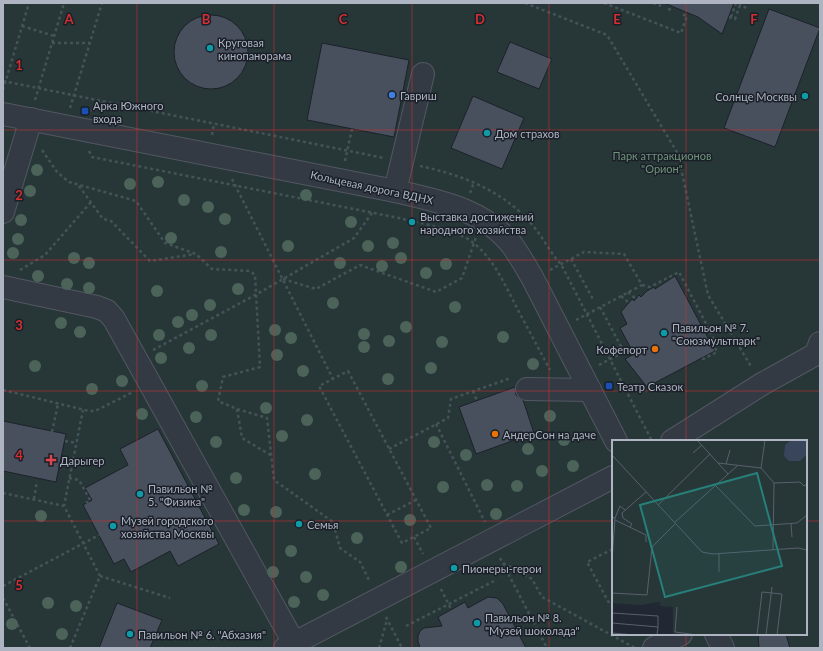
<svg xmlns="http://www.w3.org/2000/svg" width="823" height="651" viewBox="0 0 823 651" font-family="Lato,sans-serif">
	<rect width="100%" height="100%" fill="#212833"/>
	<path fill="#273738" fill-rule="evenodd" d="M3,3H820V648H3ZM613,441H806V634H613Z"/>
	<g fill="#484f5d" stroke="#1c212a">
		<polygon points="664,3 734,3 722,34 698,17"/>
		<polygon points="769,9 820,28 775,147 724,128"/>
		<circle cx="211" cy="52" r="37"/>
		<polygon points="510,42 552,59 539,89 497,72"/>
		<polygon points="322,43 409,60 394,137 307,120"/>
		<polygon points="473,96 524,118 502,169 451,148"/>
		<polygon points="675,276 715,351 647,387 625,359 634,354 620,328 627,324 621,312 632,299 634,301 639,295 641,297 647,291 654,287 655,289"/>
		<polygon points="515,387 516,395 523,400 534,433 476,454 459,407"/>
		<polygon points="3,421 66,434 56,482 3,471"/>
		<polygon points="158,429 219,544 178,566 170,551 131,572 124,559 114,564 83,505 92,500 85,488 128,465 120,449"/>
		<polygon points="488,597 497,598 503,604 526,648 420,648 418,641 418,636 420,631 424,628 442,626 438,617 465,602 468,608"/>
		<polygon points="117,603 162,620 150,648 99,648"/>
		<polygon points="758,634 786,634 790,648 759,648"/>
	</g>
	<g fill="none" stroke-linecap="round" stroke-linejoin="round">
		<defs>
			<g id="minor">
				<path d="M3,114L395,191C437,201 483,208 512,245C520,256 526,267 533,279L616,441"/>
				<polyline points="395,191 423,74"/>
				<polyline points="3,212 31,119"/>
				<polyline points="3,287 97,307 107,311 114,319 294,643"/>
				<polyline points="527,389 590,390"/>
				<polyline points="672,441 762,384 816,354 820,343"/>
				<polyline points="716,634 723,648"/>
				<polyline points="285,648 613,477"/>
				<polyline points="654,648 681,634"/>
			</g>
		</defs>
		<use href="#minor" stroke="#525762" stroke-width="24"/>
		<g stroke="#445356" stroke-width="2.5" stroke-dasharray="3 3" stroke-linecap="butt">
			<polyline points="525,3 607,35 678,154 708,295 752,368"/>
			<polyline points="604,3 681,33 687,16 680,14"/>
			<polyline points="653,3 661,6"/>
			<polyline points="740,3 740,5 749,9"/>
			<polyline points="668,9 672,10"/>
			<polyline points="729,17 735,19 740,5"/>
			<polyline points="731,17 736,3"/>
			<polyline points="22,26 54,36"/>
			<polyline points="52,43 90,43"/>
			<polyline points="3,81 384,158"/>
			<polyline points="3,90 29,3"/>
			<polyline points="35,100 64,3"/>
			<polyline points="70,108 102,3"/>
			<polyline points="91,111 103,102"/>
			<polyline points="212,135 214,124"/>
			<polyline points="42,150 57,172 69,182 136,201 165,243 196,254 212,269 250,271 255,275 260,367 223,377 218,401 237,409 267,418 274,480 333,522 340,548 360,562 370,582"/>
			<path d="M89,151L92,157L399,218C422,224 450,227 471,241C493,257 505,285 517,308C528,329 539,349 550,370"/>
			<polyline points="345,161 352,129"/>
			<path d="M420,166C463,175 506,192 534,227C544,239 550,253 561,264L652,441"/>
			<polyline points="232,179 333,379"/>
			<polyline points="79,186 103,219 111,221 150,261 195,254"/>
			<polyline points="470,193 474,182"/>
			<polyline points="571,259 594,301"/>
			<polyline points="20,270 45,255 91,202"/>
			<polyline points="550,270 584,252 624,254 642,285 576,320"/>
			<polyline points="283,279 316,289 360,265 436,292 462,278 476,237"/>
			<polyline points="642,285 650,287 679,272 713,337 712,342 717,352 703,359 702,358"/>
			<polyline points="628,292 637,300"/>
			<polyline points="621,296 629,303"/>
			<polyline points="600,307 624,352"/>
			<polyline points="153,350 257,294 354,238 372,213"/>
			<polyline points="599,365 631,348 635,355"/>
			<polygon points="348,371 431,528 402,543 319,386"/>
			<polyline points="3,390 89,411 95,411 133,392"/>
			<polyline points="473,391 477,401"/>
			<polyline points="237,409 242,438 272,456"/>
			<polyline points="436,424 485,522"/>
			<polyline points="52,432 58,404"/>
			<polyline points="65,441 77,443"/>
			<polyline points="389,449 448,418 451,399 511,378"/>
			<polyline points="69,478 79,480 90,500 87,502 88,503"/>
			<polyline points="3,493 64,506"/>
			<polyline points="34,499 37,481"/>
			<polyline points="387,515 416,500"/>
			<polyline points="414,537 423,554"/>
			<polyline points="500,558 547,648"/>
			<polyline points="503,563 532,579 542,597 635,648"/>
			<polyline points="100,576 170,598"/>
			<polyline points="3,586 99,535"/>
			<polyline points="441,589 451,609"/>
			<polyline points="3,598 30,648"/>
			<polyline points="609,603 587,562 613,549"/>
			<polyline points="386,617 402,648"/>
			<polyline points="406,626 494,581"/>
			<polyline points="70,648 100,576 64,506 83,410"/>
			<polyline points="379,648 387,620"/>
		</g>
		<use href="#minor" stroke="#343a44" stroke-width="22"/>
	</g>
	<g fill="#4c635a">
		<circle cx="37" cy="170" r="6"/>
		<circle cx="158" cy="182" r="6"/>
		<circle cx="130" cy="184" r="6"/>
		<circle cx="30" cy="191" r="6"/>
		<circle cx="306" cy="195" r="6"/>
		<circle cx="184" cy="200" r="6"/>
		<circle cx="208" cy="207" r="6"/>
		<circle cx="225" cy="219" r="6"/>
		<circle cx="21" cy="220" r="6"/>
		<circle cx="351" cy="222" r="6"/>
		<circle cx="171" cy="238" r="6"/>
		<circle cx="18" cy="239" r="6"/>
		<circle cx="393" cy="243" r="6"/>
		<circle cx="288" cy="246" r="6"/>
		<circle cx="368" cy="246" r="6"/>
		<circle cx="221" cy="252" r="6"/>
		<circle cx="13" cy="253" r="6"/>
		<circle cx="74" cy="258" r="6"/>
		<circle cx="401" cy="258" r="6"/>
		<circle cx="89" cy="263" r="6"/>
		<circle cx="340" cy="263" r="6"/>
		<circle cx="446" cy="264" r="6"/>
		<circle cx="382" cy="266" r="6"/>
		<circle cx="426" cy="273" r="6"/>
		<circle cx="38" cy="276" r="6"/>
		<circle cx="67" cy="284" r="6"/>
		<circle cx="89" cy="288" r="6"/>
		<circle cx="238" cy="289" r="6"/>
		<circle cx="157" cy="291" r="6"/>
		<circle cx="333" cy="303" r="6"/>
		<circle cx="210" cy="305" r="6"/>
		<circle cx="455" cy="307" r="6"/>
		<circle cx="192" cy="315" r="6"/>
		<circle cx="178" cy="322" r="6"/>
		<circle cx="61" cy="323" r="6"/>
		<circle cx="406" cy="327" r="6"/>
		<circle cx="275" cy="330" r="6"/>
		<circle cx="80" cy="332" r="6"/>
		<circle cx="364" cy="334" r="6"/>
		<circle cx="159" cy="335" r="6"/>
		<circle cx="211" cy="335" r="6"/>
		<circle cx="503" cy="337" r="6"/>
		<circle cx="291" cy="338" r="6"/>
		<circle cx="389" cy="341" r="6"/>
		<circle cx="442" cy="342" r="6"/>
		<circle cx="364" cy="347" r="6"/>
		<circle cx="189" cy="348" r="6"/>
		<circle cx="277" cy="355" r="6"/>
		<circle cx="161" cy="358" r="6"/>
		<circle cx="533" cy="364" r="6"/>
		<circle cx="35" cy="366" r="6"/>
		<circle cx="431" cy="368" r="6"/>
		<circle cx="303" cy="371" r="6"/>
		<circle cx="388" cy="379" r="6"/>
		<circle cx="122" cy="381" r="6"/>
		<circle cx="202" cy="386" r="6"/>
		<circle cx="92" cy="389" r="6"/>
		<circle cx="266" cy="408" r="6"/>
		<circle cx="142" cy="414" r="6"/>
		<circle cx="550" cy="416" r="6"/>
		<circle cx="196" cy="417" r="6"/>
		<circle cx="307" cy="420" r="6"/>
		<circle cx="282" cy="436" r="6"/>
		<circle cx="564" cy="440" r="6"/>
		<circle cx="216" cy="442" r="6"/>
		<circle cx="434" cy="442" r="6"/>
		<circle cx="528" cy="449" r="6"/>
		<circle cx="466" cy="455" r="6"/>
		<circle cx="573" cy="466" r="6"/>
		<circle cx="542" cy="471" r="6"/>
		<circle cx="315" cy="474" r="6"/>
		<circle cx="236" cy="478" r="6"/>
		<circle cx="487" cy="485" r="6"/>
		<circle cx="517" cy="486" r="6"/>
		<circle cx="443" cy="487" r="6"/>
		<circle cx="244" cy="510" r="6"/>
		<circle cx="276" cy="512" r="6"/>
		<circle cx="496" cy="514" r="6"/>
		<circle cx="41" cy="516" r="6"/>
		<circle cx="410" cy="520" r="6"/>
		<circle cx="357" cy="538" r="6"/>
		<circle cx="291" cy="551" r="6"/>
		<circle cx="401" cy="567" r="6"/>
		<circle cx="273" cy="572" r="6"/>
		<circle cx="306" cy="577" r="6"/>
		<circle cx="323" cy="595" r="6"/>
		<circle cx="294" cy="602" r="6"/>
		<circle cx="48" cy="603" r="6"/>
		<circle cx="76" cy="606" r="6"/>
		<circle cx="12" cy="624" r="6"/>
		<circle cx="62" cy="634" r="6"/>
	</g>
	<path fill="none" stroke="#d42f30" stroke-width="1" stroke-opacity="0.55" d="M137,3V648M274,3V648M412,3V648M549,3V648M686,3V441M3,130H820M3,260H820M3,391H820M3,521H613M806,521H820M686,634V648"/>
	<g fill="#0f9aa8" stroke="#1a1f28" stroke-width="1.5">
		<circle cx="210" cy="48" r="4"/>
		<circle cx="805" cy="96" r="4"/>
		<circle cx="487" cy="133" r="4"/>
		<circle cx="412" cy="222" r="4"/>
		<circle cx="664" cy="333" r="4"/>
		<circle cx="140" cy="494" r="4"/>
		<circle cx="299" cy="524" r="4"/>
		<circle cx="113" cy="526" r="4"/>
		<circle cx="454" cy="568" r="4"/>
		<circle cx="477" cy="623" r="4"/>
		<circle cx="130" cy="634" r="4"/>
	</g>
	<circle fill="#3f7fe0" stroke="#1a1f28" stroke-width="1.5" cx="392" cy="95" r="4"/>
	<g fill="#1a4fb4" stroke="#1a1f28" stroke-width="1.5">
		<rect x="81" y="107" width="8" height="8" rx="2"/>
		<rect x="605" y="382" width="8" height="8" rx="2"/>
	</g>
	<g fill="#e8710a" stroke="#1a1f28" stroke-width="1.5">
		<circle cx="655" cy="349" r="4"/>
		<circle cx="495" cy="434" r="4"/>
	</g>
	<path fill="#e0444e" stroke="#1a1f28" stroke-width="1.5" d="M49 454h4v4h4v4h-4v4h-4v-4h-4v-4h4z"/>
	<g text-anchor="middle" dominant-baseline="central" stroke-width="3" stroke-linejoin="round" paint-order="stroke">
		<g font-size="11" fill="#aeb4c1" stroke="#1a1f28" text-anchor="start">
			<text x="218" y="42">Круговая<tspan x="218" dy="13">кинопанорама</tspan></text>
			<text x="400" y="95">Гавриш</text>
			<text x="797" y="96" text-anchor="end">Солнце Москвы</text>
			<text x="93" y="105">Арка Южного<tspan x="93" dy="13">входа</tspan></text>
			<text x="495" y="133">Дом страхов</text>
			<text x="420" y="216">Выставка достижений<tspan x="420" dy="13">народного хозяйства</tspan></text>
			<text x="672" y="327">Павильон № 7.<tspan x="672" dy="13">"Союзмультпарк"</tspan></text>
			<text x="647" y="349" text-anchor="end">Кофепорт</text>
			<text x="617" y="386">Театр Сказок</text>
			<text x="503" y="434">АндерСон на даче</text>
			<text x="60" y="460">Дарыгер</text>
			<text x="148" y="488">Павильон №<tspan x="148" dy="13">5. "Физика"</tspan></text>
			<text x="121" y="520">Музей городского<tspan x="121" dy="13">хозяйства Москвы</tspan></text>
			<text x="307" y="524">Семья</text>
			<text x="462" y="568">Пионеры-герои</text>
			<text x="485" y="617">Павильон № 8.<tspan x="485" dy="13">"Музей шоколада"</tspan></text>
			<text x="138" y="634">Павильон № 6. "Абхазия"</text>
		</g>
		<g font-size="11" fill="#70947a" stroke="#1a1f28">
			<text x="662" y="155">Парк аттракционов<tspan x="662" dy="13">"Орион"</tspan></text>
		</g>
		<g font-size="11" fill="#aeb4c1" stroke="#1a1f28">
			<text transform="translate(372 187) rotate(12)">Кольцевая дорога ВДНХ</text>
		</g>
	</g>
	<g transform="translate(612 440)">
		<rect width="195" height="195" fill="#212833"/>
		<path d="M0,0H195V195H61V167L48,166L49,163L45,162L30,165L0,163Z" fill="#273738"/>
		<path d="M179,0H195V14L188,21H177L172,16L173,5Z" fill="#38455b"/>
		<path fill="none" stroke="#59606c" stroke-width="1" d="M85,0L116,34M153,0L149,28L162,43L188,42L192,46L195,44M81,13L90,5M0,15L90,112L101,114L186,108L195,110M106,23L149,28M114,24L118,10M104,46L143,86L185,83L195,75M46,65L98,14M0,77L3,78L0,120M3,78L8,66L13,70M3,80L34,95V102M62,83L125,26M179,84L180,97M18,87L20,84L11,78L10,73L34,52M161,110L162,43M107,114V132M0,153L35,155L40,107L63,84M65,167L63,192L85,195M0,173L46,176V187M0,183L46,187L45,195M0,193L22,195M145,195L150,152L170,154L165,195M154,195L160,147"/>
		<path fill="#277f7a" fill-opacity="0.15" stroke="#277f7a" stroke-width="2" d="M145,33L170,126L53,157L28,65Z"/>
		<rect width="195" height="195" fill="none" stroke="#aeb4c1" stroke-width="2"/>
	</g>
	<g font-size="13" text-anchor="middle" font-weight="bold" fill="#d42f30" stroke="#1a1f28" stroke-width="3" stroke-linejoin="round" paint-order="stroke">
		<text x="69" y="24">A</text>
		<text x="206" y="24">B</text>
		<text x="343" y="24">C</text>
		<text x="480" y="24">D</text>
		<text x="617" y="24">E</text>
		<text x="754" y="24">F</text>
		<text x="19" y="70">1</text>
		<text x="19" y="200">2</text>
		<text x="19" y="330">3</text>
		<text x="19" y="460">4</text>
		<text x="19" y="590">5</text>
	</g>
	<rect width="823" height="651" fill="none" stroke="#aeb4c1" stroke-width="8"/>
</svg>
